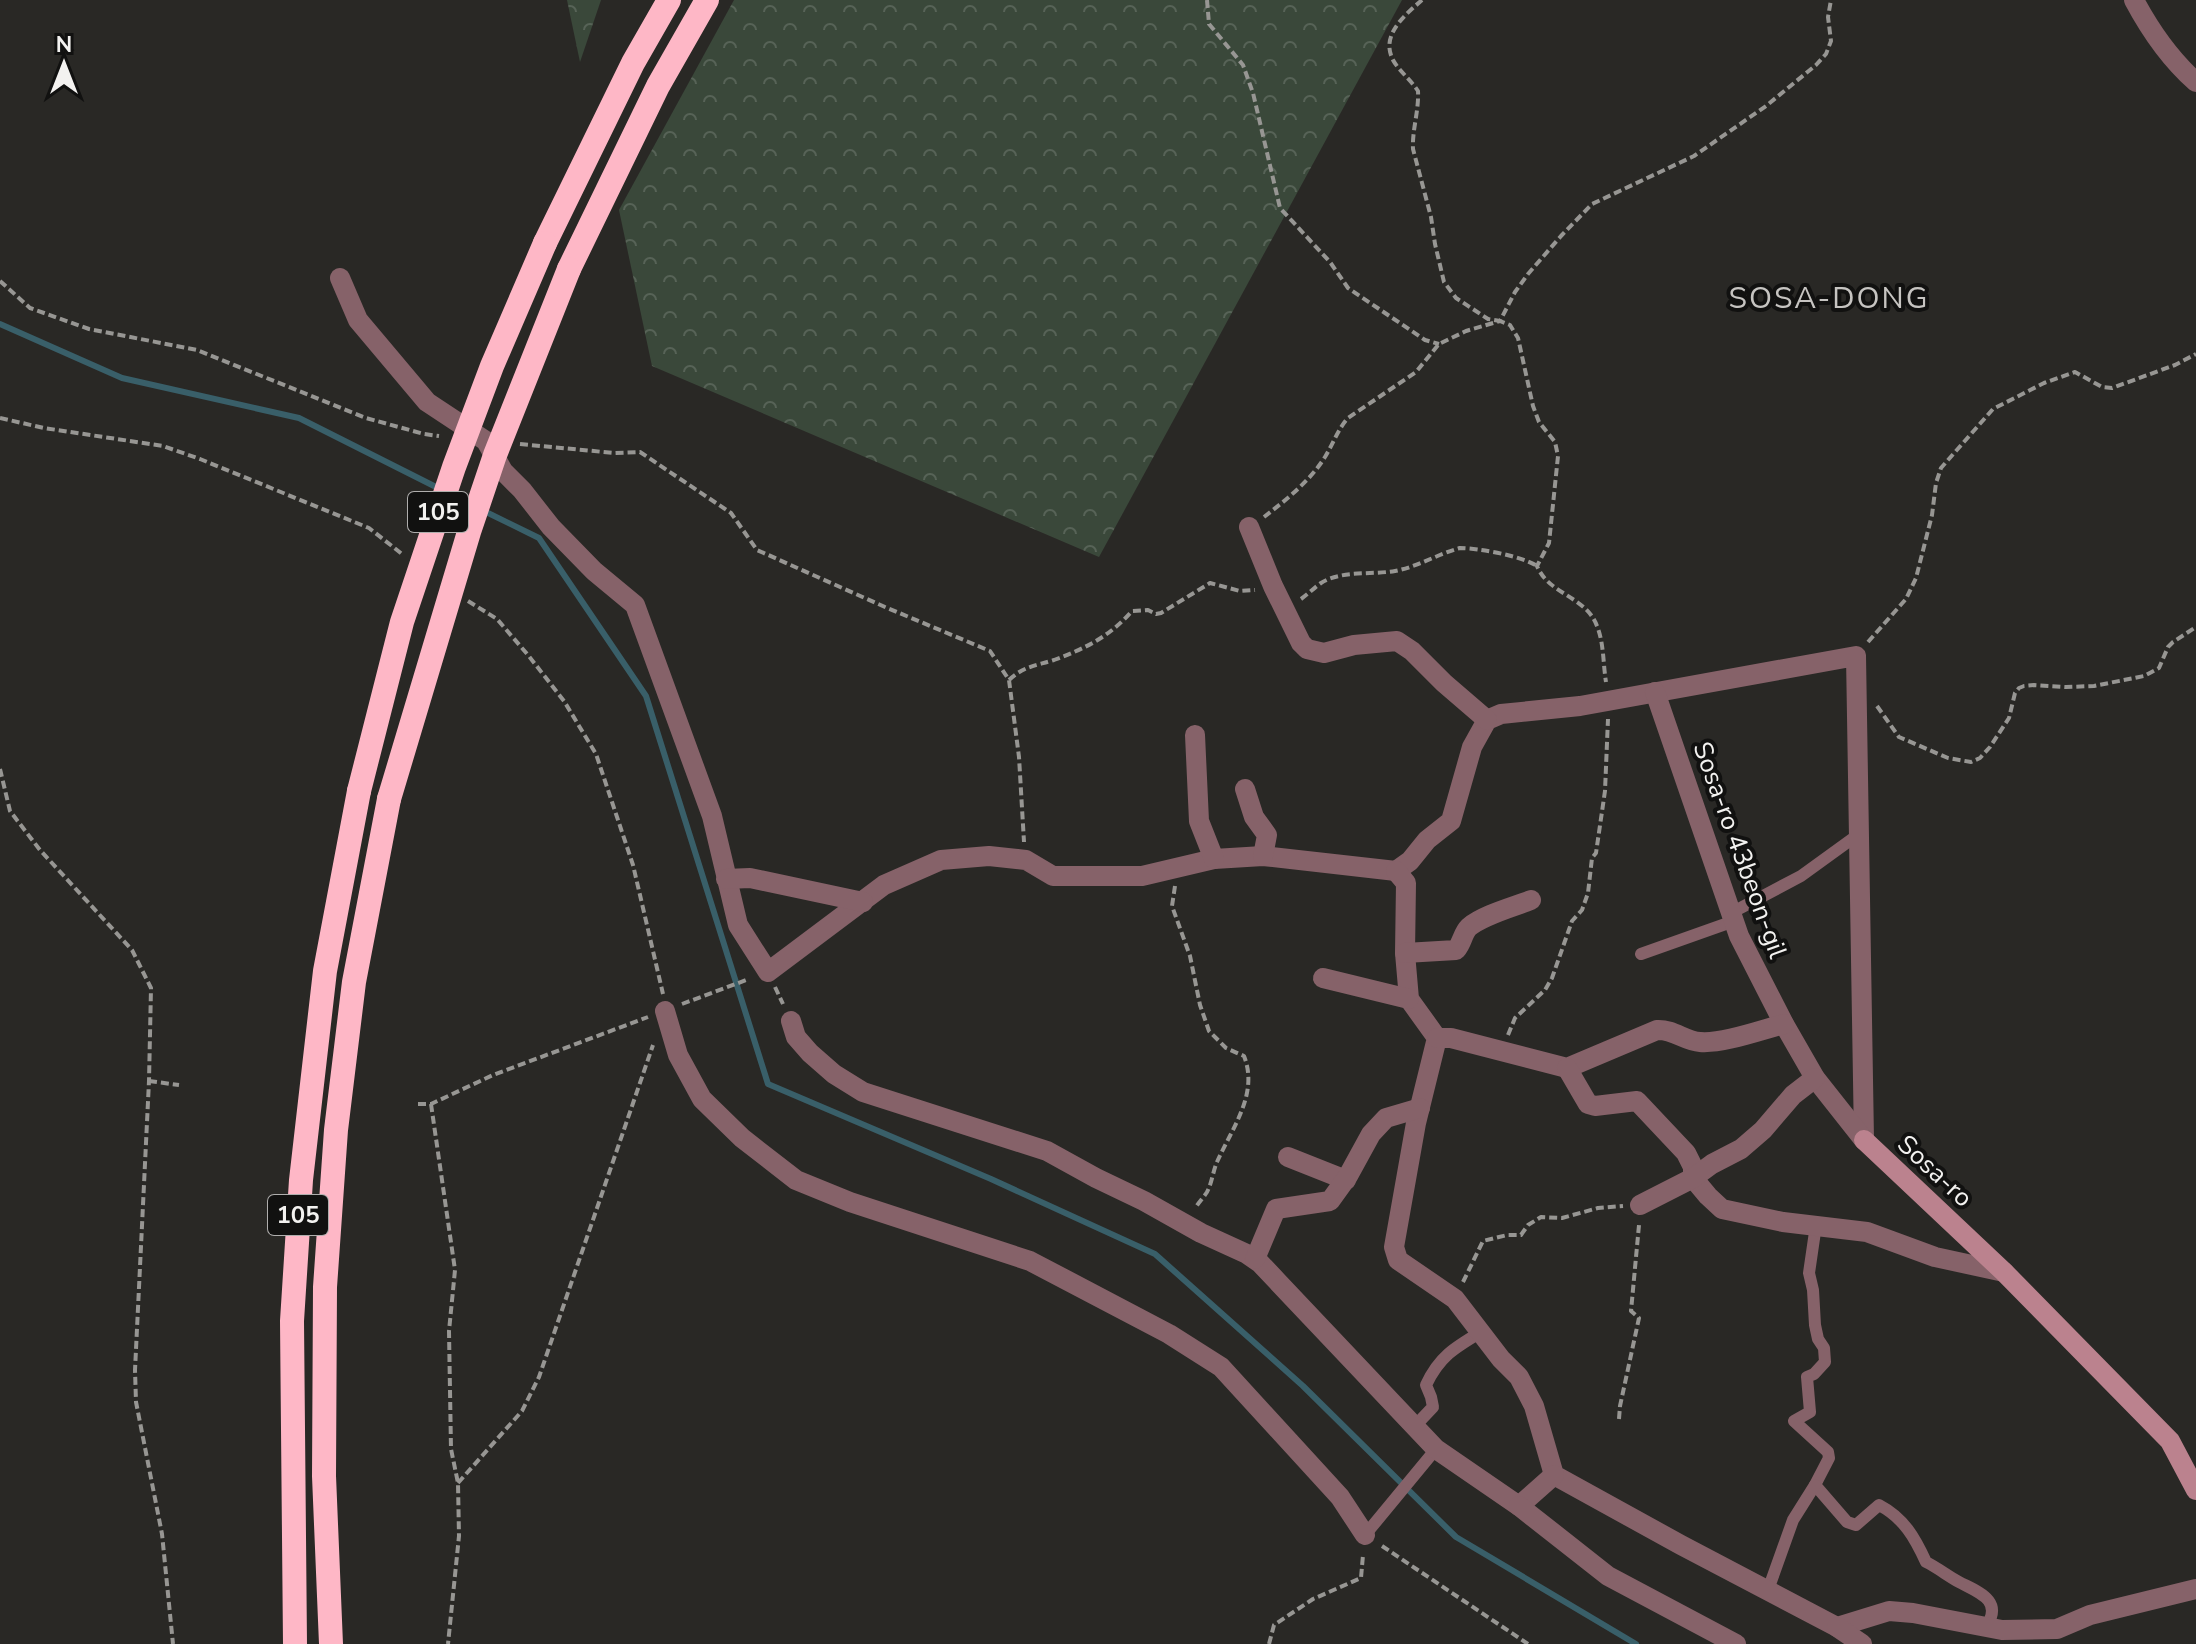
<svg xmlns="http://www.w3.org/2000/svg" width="2196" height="1644" viewBox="0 0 2196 1644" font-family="'Nunito Sans',sans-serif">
	<defs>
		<pattern id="forest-crowns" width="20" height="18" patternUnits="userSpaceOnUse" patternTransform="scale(2)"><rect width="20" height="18" fill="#3a483a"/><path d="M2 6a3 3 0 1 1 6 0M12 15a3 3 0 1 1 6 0" fill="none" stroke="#576357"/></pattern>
	</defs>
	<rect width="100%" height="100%" fill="#292825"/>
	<g fill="url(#forest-crowns)">
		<polygon points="567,0 601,0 580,62"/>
		<polygon points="734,0 1402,0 1099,557 652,366 619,210"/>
	</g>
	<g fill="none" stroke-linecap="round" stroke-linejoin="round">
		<g stroke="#395f69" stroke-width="6">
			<polyline points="0,324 122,378 299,418 440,489"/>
			<polyline points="450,494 472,505"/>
			<polyline points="482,510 539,538 646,696 768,1084 991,1179 1155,1254 1303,1386 1456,1537 1636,1644"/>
		</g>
		<g stroke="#979693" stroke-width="4" stroke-dasharray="8 4" stroke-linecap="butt">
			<polyline points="1207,0 1209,24 1243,65 1253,93 1280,208 1330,262 1348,288 1425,340 1439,344"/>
			<path d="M1422,0C1405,15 1380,35 1393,60C1399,71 1411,80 1418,91C1419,111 1412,130 1413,149L1431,217L1435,244L1444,282L1456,298L1488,319L1500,321L1515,292L1528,274L1561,236L1592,204L1694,156L1766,106L1816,65L1826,54L1831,41L1828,17L1831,0"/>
			<polyline points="0,281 30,308 89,329 197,350 366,418 424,434 439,436"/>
			<polyline points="0,418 44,428 163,446 200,459 369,528 402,554"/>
			<polyline points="520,444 614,453 640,452 731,513 757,550 885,607 990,651 1009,680 1019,757 1024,842"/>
			<path d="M1264,517C1286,500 1310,481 1325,457C1333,444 1338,429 1348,418L1416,372L1439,344L1466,331L1500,321L1510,325L1518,338L1533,406L1539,422L1555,442L1558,456L1549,543L1537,566C1549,595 1586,596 1597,626C1604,643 1603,664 1606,682"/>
			<path d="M1301,599C1308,594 1314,588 1321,583C1342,570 1371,575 1395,571C1417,567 1438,554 1460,548C1478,548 1522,556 1537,566"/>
			<polyline points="468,601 497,619 528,655 564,701 596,754 633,865 663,994"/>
			<polyline points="1868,642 1906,599 1916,578 1932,515 1936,483 1941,468 1993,409 2044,383 2075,372 2102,387 2112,388 2175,365 2196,354"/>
			<path d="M1009,680C1024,666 1035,666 1054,660C1086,648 1109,637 1132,611L1148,610L1156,614L1161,613L1210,583L1240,591L1255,590"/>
			<polyline points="1877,706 1899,737 1948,758 1971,762 1980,758 1990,747 2009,718 2015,693 2019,688 2024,686 2034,685 2066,687 2094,686 2144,676 2159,668 2168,647 2173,642 2196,627"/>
			<polyline points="0,769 10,811 40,850 132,950 151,988 149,1081 135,1370 136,1402 162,1534 173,1644"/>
			<path d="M1175,886L1172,906L1190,956L1200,1005L1209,1031L1226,1048L1244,1056C1259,1094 1232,1128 1217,1162C1213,1171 1212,1183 1207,1192C1204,1197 1199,1202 1196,1207"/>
			<polyline points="775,987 783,1004"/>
			<polyline points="682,1004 749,979"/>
			<polyline points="1508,1035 1515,1018 1545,990 1552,978 1572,921 1582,910 1588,893 1592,858 1596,853 1605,791 1608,719"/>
			<polyline points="149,1081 179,1085"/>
			<polyline points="418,1104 431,1104 493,1075 648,1017"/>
			<polyline points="431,1104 455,1270 449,1331 451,1449 458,1483 459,1536 448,1644"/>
			<polyline points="1463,1282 1483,1241 1507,1235 1521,1235 1528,1225 1541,1217 1562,1218 1598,1208 1623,1206"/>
			<polyline points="1619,1419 1620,1406 1639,1318 1631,1311 1639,1225"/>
			<polyline points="458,1483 522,1411 539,1377 653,1045"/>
			<polyline points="1382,1546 1528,1644"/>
			<polyline points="1269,1644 1274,1625 1313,1599 1361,1578 1363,1555"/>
		</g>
		<g stroke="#866269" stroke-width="12">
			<polyline points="1731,913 1801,876 1859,834"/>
			<polyline points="1641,954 1734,921"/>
			<path d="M1816,1225L1809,1273L1813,1290L1815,1325L1818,1339L1824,1348L1825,1362L1814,1374L1807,1377L1810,1412L1794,1421L1828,1452L1829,1458L1815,1485L1847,1522L1856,1525L1879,1505C1904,1518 1915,1538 1926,1562C1938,1568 1948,1576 1959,1582C1978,1592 2004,1600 1986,1627"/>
			<path d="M1415,1426L1433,1407L1431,1397L1426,1385C1439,1357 1454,1348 1481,1332"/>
			<polyline points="1365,1535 1436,1449"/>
			<polyline points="1768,1590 1793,1520 1815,1485"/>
		</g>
		<g stroke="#866269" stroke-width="20">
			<path d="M2134,0C2150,30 2171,60 2196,82"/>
			<polyline points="340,278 358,320 427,402 486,441 503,471 522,490 551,527 594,571 635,605 712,816 738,925 768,972 884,885 941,860 989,856 1026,860 1053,876 1142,876 1214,859 1263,856 1396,871 1410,861 1427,840 1451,821 1472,747 1487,720 1501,714 1580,706 1856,656 1864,1140"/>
			<polyline points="1249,527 1273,586 1301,643 1307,649 1324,653 1354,645 1397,641 1412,651 1444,683 1487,720"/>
			<polyline points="1655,692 1739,936 1784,1024 1815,1078 1864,1140"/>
			<polyline points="1195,735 1199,821 1214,859"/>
			<polyline points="1245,789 1254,817 1267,835 1263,856"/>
			<polyline points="1396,871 1406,883 1405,953 1409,999 1437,1038 1416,1123 1394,1247 1398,1260 1455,1299 1501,1359 1519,1377 1534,1406 1554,1475 1681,1545 1837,1627 1889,1611 1913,1613 2002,1630 2057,1629 2090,1615 2196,1589"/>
			<polyline points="726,879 750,878 863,902"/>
			<path d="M1405,953L1456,950C1463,942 1462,934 1469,927C1483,915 1513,907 1531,900"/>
			<polyline points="1323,978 1409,999"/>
			<polyline points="665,1011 678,1055 702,1099 742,1138 796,1180 850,1202 1030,1261 1169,1334 1221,1367 1340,1497 1365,1535"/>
			<polyline points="791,1021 796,1037 810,1053 834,1074 863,1092 1047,1151 1096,1178 1144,1201 1201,1233 1247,1254 1260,1263 1277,1281 1436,1449 1519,1506 1554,1475"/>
			<path d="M1437,1038H1451L1567,1068L1657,1030C1673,1029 1685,1041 1700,1042C1722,1044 1761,1030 1784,1024"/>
			<polyline points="1567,1068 1588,1104 1595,1106 1637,1101 1686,1153 1693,1167 1693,1178 1708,1196 1722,1209 1783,1222 1867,1232 1935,1257 2004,1272"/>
			<polyline points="1288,1157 1346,1180"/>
			<polyline points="1640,1205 1693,1178 1712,1164 1741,1149 1763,1130 1793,1095 1815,1078"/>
			<polyline points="1255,1259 1276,1209 1330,1201 1348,1176 1371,1134 1386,1118 1420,1108"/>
			<polyline points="1519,1506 1608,1576 1736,1644"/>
			<polyline points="1837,1627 1862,1644"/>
		</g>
		<polyline stroke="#bb828e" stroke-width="20" points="1864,1140 2004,1272 2170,1441 2196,1490"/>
		<g stroke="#feb7c6" stroke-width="24">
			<polyline points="545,243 633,63 669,0"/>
			<polyline points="569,269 658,86 707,0"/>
			<polyline points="295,1644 292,1321 301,1180 325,971 359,791"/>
			<polyline points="331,1644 324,1476 325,1287 336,1130 354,982 389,799"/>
		</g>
		<g stroke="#feb7c6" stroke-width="24">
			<polyline points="359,791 402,622 454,467 492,366 545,243"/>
			<polyline points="389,799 469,532 495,455 569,269"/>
		</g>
	</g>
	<g text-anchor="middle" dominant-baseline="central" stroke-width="8" stroke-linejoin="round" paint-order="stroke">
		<g fill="#111110" stroke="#afaead" stroke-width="2">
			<rect x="408" y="492" width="60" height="40" rx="6"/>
			<rect x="268" y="1195" width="60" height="40" rx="6"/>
		</g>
		<g font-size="24" font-weight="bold" fill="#f3f2f0">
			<text x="438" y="512">105</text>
			<text x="298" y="1215">105</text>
		</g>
		<g font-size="26" fill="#f3f2f0" stroke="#111110">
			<text transform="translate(1740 850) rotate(70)">Sosa-ro 43beon-gil</text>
			<text transform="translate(1935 1171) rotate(43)">Sosa-ro</text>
		</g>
		<g font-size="30" letter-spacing="2" fill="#c6c4c1" stroke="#111110">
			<text x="1829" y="298">SOSA-DONG</text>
		</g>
	</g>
	<g transform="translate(64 64)" stroke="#111110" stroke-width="6" paint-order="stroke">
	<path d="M0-6L14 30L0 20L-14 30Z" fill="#f3f2f0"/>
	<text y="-12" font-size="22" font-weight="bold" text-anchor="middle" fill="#f3f2f0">N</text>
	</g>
</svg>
